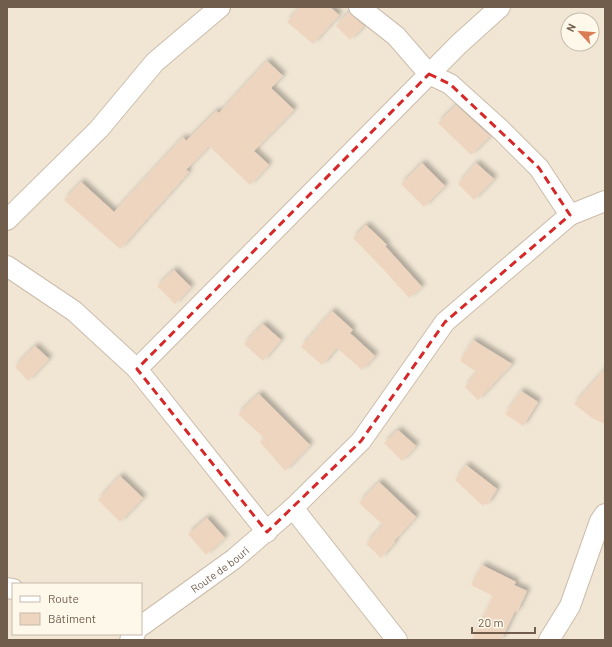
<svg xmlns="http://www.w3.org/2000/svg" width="612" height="647" viewBox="0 0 612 647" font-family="Barlow,sans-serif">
	<defs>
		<filter id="shadow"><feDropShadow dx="3.5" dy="-3.5" stdDeviation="2" flood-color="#0004"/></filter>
	</defs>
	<rect width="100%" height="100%" fill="#faf4e5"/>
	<path fill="#f1e6d4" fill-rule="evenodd" d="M7,7H605V640H7ZM568,20H592V44H568ZM13,584H141V634H13Z"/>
	<g fill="#eed5bf" filter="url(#shadow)">
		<polygon points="300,7 330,7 339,15 313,44 287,22"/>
		<polygon points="349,12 364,26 350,40 336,26"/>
		<polygon points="267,61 283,76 271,88 294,110 254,151 269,165 250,185 209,146 186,170 189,172 120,249 64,200 81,182 114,212 183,137 186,141 216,111 219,113"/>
		<polygon points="456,105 490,136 471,155 438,123"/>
		<polygon points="422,163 445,186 424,207 401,184"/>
		<polygon points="476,163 494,179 474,200 458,184"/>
		<polygon points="366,225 387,245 385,246 422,287 409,298 384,270 353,238"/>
		<polygon points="174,270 191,287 175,304 157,286"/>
		<polygon points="332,311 353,330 350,333 375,356 362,370 337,348 322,365 301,347"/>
		<polygon points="263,324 281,340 263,361 244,344"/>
		<polygon points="473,340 512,364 478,400 465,387 477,372 460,361"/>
		<polygon points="35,346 49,359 28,381 15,367"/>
		<polygon points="605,369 605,424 592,418 574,404"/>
		<polygon points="521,391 538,402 523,426 505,414"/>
		<polygon points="259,394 310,445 285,471 260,442 264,438 238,414"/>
		<polygon points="398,430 416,446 402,461 384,443"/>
		<polygon points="466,465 497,489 487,505 485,503 483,506 455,480"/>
		<polygon points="120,476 143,498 120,522 98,500"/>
		<polygon points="379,482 416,517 394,541 395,542 381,558 366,544 383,525 359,503"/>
		<polygon points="207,518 225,538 206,555 188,534"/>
		<polygon points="482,565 516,582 514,585 527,591 517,612 515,611 501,640 472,640 493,596 471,585"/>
	</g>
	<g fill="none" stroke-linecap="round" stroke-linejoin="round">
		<defs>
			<g id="street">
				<polyline points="359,7 396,36 429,74 450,84 501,130 539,168 570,215"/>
				<polyline points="7,220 99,129 155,62 220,7"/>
				<polyline points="7,266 74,311 137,369 267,532"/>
				<polyline points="137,369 459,44 500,7"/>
				<polyline points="293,508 397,640"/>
				<polyline points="7,588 13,589"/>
				<path id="s1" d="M141,626L234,559L293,508L361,441L445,322L570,215L605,201"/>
				<polyline points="130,640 135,634"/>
				<polyline points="549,640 570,606 600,521 605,514"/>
			</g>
		</defs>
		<use href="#street" stroke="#cbbcac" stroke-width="22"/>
		<use href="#street" stroke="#fff" stroke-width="20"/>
	</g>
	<path fill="none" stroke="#d62828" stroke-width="3" stroke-dasharray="8 5" stroke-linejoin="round" d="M429,74L450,84L539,168L570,215L445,322L361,441L267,532L137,369Z"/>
	<g text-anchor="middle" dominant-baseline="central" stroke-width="3.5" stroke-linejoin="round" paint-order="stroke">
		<g font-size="11" fill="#715d4c" stroke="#fef8eb">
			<text stroke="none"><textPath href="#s1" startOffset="97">Route de bouri</textPath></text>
		</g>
	</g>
	<rect width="612" height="647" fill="none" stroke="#715d4c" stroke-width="16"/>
	<rect x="12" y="583" width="130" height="52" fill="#fef8eb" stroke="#c6baab"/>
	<rect x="20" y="596" width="20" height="6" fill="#ffffff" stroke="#c6baab"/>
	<text x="48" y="603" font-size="12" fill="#715d4c">Route</text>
	<rect x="20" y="613" width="20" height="12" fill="#eed5bf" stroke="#c6baab"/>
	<text x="48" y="623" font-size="12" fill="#715d4c">Bâtiment</text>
	<g transform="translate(580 32) rotate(296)"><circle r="19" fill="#fef8eb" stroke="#c6baab"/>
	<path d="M0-3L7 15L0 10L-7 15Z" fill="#db7d54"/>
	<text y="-6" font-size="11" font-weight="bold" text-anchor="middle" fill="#715d4c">N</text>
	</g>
	<path d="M472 627v6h63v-6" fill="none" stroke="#715d4c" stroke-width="2"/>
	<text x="478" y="627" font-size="12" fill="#715d4c" stroke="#fef8eb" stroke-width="3" paint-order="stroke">20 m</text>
</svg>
